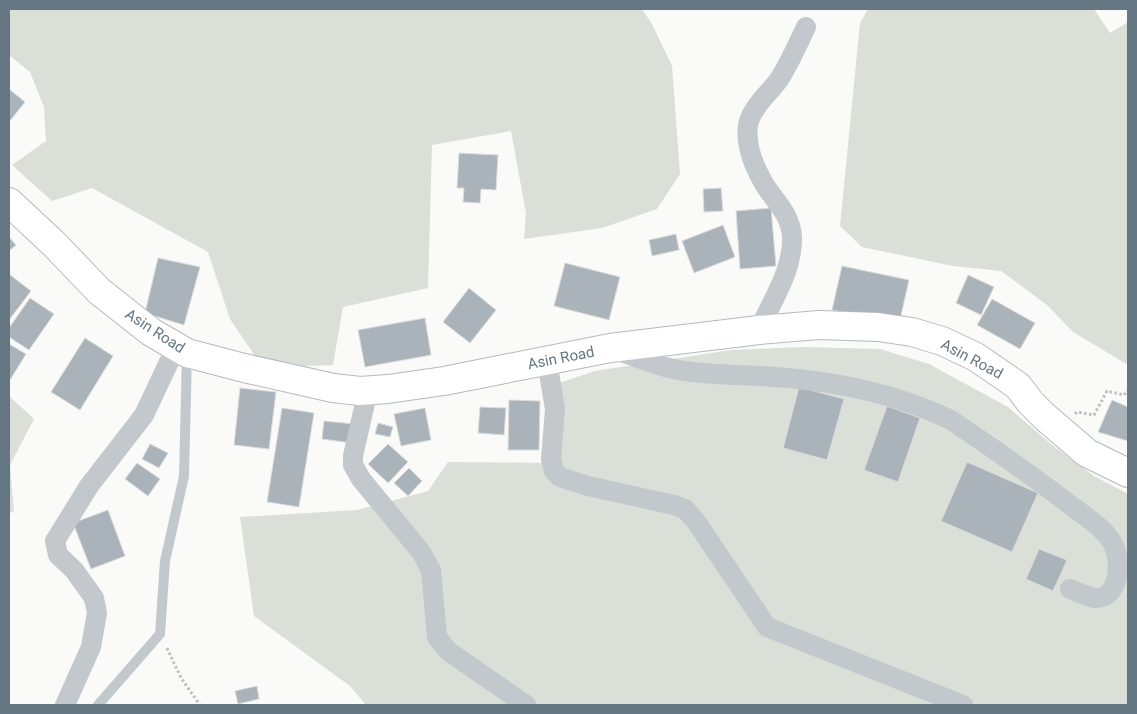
<svg xmlns="http://www.w3.org/2000/svg" width="1137" height="714" viewBox="0 0 1137 714" font-family="Roboto,sans-serif">
	<rect width="100%" height="100%" fill="#fafaf8"/>
	<g fill="#dadfd7">
		<polygon points="9,9 642,9 652,24 672,66 680,174 657,209 602,228 524,239 526,213 511,131 432,145 428,288 343,307 333,365 305,366 255,356 230,319 208,252 92,188 52,201 12,165 46,141 44,107 30,72 9,55"/>
		<polygon points="868,9 1094,9 1110,33 1128,22 1128,365 1073,332 1047,305 1001,271 953,266 862,247 840,226 860,23"/>
		<polygon points="802,347 880,349 929,364 1008,407 1052,445 1094,476 1128,494 1128,705 366,705 350,686 254,616 240,517 357,510 428,491 448,462 555,463 550,386 595,371 731,350"/>
		<polygon points="9,396 34,419 10,465 14,513 9,511"/>
	</g>
	<g fill="#aab3b9" stroke="#dcdcda">
		<polygon points="9,89 25,102 9,122"/>
		<polygon points="459,153 498,155 496,190 481,189 480,203 463,202 464,188 457,188"/>
		<polygon points="721,188 723,211 704,212 703,189"/>
		<polygon points="771,208 776,266 740,269 736,211"/>
		<polygon points="723,225 735,257 694,273 682,241"/>
		<polygon points="676,234 679,250 652,256 649,240"/>
		<polygon points="9,237 16,245 9,251"/>
		<polygon points="158,258 200,267 184,325 145,313"/>
		<polygon points="565,263 620,277 609,320 554,306"/>
		<polygon points="842,266 909,280 899,324 832,310"/>
		<polygon points="9,274 31,291 9,320"/>
		<polygon points="968,275 994,287 981,315 956,303"/>
		<polygon points="469,288 496,310 470,343 443,322"/>
		<polygon points="30,298 54,314 29,350 9,337 9,328"/>
		<polygon points="992,299 1035,323 1020,349 977,325"/>
		<polygon points="425,318 431,355 365,367 358,330"/>
		<polygon points="85,338 113,356 80,410 51,392"/>
		<polygon points="9,344 26,354 10,380 9,380"/>
		<polygon points="799,387 844,399 827,460 783,448"/>
		<polygon points="240,388 276,392 269,449 234,445"/>
		<polygon points="509,400 540,401 539,450 508,450"/>
		<polygon points="1112,400 1128,407 1128,441 1098,432"/>
		<polygon points="887,406 920,418 898,482 864,470"/>
		<polygon points="480,407 506,408 504,435 478,433"/>
		<polygon points="282,408 314,413 299,507 267,502"/>
		<polygon points="425,408 431,440 401,446 394,414"/>
		<polygon points="324,421 354,424 352,443 322,439"/>
		<polygon points="378,423 393,427 390,437 375,434"/>
		<polygon points="150,444 168,453 159,468 142,459"/>
		<polygon points="388,444 408,462 388,483 368,464"/>
		<polygon points="967,462 1038,493 1012,552 941,521"/>
		<polygon points="137,463 160,479 148,496 125,479"/>
		<polygon points="409,468 422,481 408,496 394,483"/>
		<polygon points="108,510 125,556 91,569 73,523"/>
		<polygon points="1039,549 1067,560 1053,591 1026,579"/>
		<polygon points="257,686 259,699 238,704 235,691"/>
	</g>
	<g fill="none" stroke-linecap="round" stroke-linejoin="round">
		<defs>
			<polyline id="secondary" points="9,202 54,244 99,291 151,332 187,353 244,368 333,388 360,391 388,389 444,381 610,348 759,330 819,325 878,327 912,332 942,341 976,357 1018,386 1030,402 1045,417 1087,453 1128,473"/>
		</defs>
		<use href="#secondary" stroke="#b3babf" stroke-width="30"/>
		<g stroke="#bbbfc2" stroke-width="3" stroke-dasharray="2.5 2.5" stroke-linecap="butt">
			<polyline points="1075,414 1077,412 1094,415 1107,391 1124,395 1128,390"/>
			<polyline points="167,648 181,678 200,705"/>
		</g>
		<polyline stroke="#c3c8cc" stroke-width="10" points="98,705 160,634 165,561 184,476 187,354"/>
		<g stroke="#c3c8cc" stroke-width="20">
			<path d="M759,330C772,300 793,271 792,237C791,216 777,203 766,187C755,169 745,147 748,125C752,106 770,93 780,78C790,62 798,44 806,27"/>
			<path d="M615,350C631,355 648,362 665,367C700,376 739,374 775,377C834,381 897,394 951,420C991,447 1031,475 1069,504C1083,515 1103,527 1112,542C1122,559 1121,599 1095,598C1087,597 1077,592 1070,589"/>
			<polyline points="547,361 555,409 551,459 554,471 560,477 588,486 674,505 685,509 695,520 767,627 963,705"/>
			<polyline points="368,390 353,456 353,465 361,479 421,552 431,570 437,637 448,651 526,705"/>
			<polyline points="65,705 91,647 97,613 94,598 74,570 58,555 55,541 89,486 144,415 176,347"/>
		</g>
		<use href="#secondary" stroke="#fff" stroke-width="28"/>
	</g>
	<g text-anchor="middle" dominant-baseline="central" stroke-width="5" stroke-linejoin="round" paint-order="stroke">
		<g font-size="15" fill="#657683" stroke="#fff">
			<text transform="translate(155 331) rotate(33)">Asin Road</text>
			<text transform="translate(561 358) rotate(-11)">Asin Road</text>
			<text transform="translate(972 359) rotate(28)">Asin Road</text>
		</g>
	</g>
	<rect width="1137" height="714" fill="none" stroke="#657683" stroke-width="20"/>
</svg>
